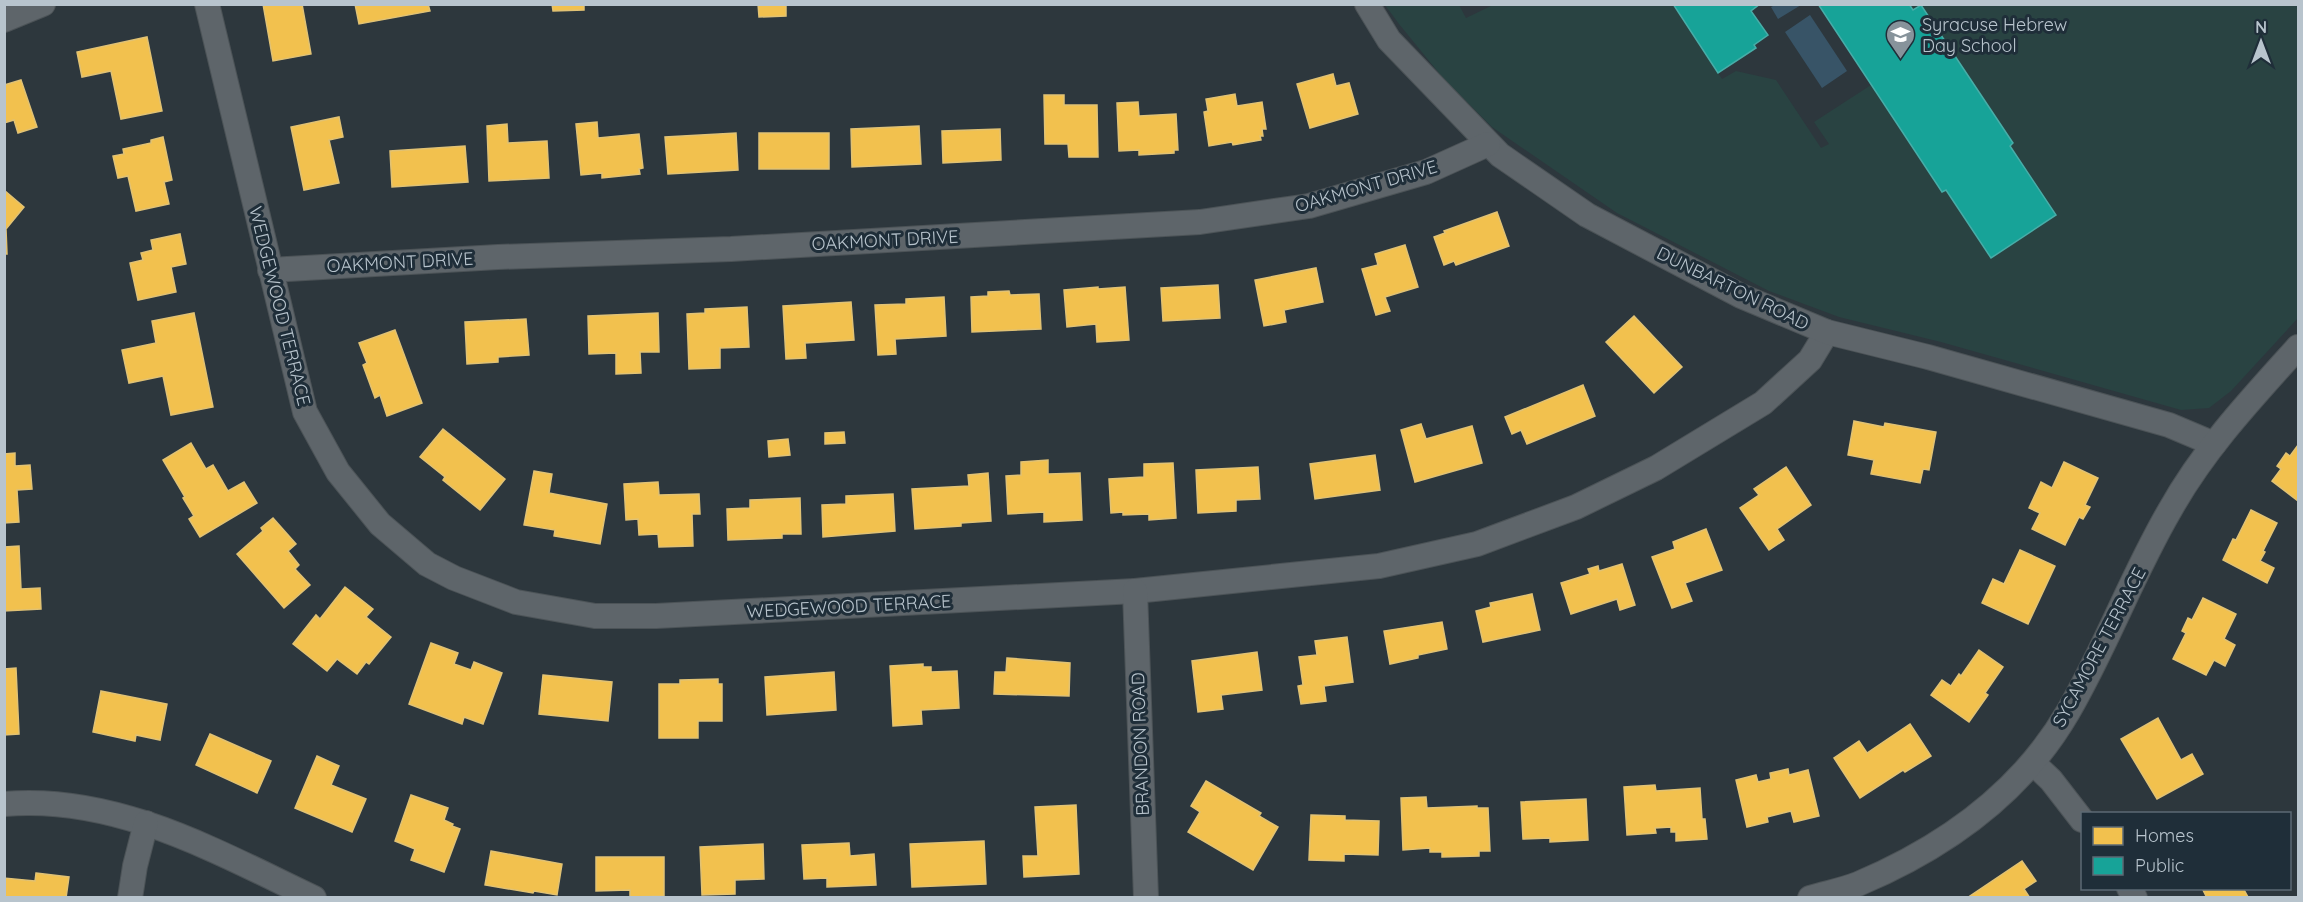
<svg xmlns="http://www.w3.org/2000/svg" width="2303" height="902" viewBox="0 0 2303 902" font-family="Quicksand,sans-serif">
	<rect width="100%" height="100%" fill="#2d373d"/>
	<polygon fill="#294342" points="1625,4 1673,5 1722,79 1736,71 1776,80 1821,148 1829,144 1814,122 1871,85 1942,192 1946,190 1991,258 2056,215 2010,146 2013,143 1921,5 1913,10 1909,5 2298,5 2298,318 2231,391 2209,408 2181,410 1941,342 1839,317 1769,291 1617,213 1492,127 1443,78 1399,24 1385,5 1459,5 1466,18 1493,5"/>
	<g fill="#385467">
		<polygon points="1775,5 1775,4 1801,5 1778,19 1771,7"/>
		<polygon points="1810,15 1847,71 1822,88 1785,32"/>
	</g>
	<g fill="#f2c14e" stroke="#e1c274" stroke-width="1.5">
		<polygon points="263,4 302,4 311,54 273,61"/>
		<polygon points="355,4 428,4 430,11 359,24"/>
		<polygon points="552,4 584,4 584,10 553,11"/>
		<polygon points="758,4 786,4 786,16 759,17"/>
		<polygon points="147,37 162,111 121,119 111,71 82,77 77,52"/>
		<polygon points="1333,74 1336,86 1349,83 1358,114 1310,128 1297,84"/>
		<polygon points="21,80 37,127 18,133 14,120 4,123 4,85"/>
		<polygon points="1235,94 1237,106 1262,102 1266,129 1262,129 1263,136 1260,136 1261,140 1233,145 1232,142 1209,146 1204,112 1208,111 1206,99"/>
		<polygon points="1044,95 1064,95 1064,105 1097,105 1098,157 1069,157 1068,144 1045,144"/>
		<polygon points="1138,102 1139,116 1176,114 1178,150 1174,150 1174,153 1139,155 1139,150 1119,151 1117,103"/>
		<polygon points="339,117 343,137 329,140 339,183 304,190 291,127"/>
		<polygon points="597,122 598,138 639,134 643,168 639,169 640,174 602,178 602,173 581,175 576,124"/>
		<polygon points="507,124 508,143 547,141 549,178 489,181 487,126"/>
		<polygon points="919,126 921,164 852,167 851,129"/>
		<polygon points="1000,129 1001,160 943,163 942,131"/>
		<polygon points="736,133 738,170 668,174 665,137"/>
		<rect x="759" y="133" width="70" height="36"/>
		<polygon points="163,137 172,180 164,182 169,204 136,211 128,176 118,178 113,156 124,154 123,149 151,143 151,140"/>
		<polygon points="465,146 468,182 392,187 390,151"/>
		<polygon points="4,190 24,207 6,229 7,254 4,254"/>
		<polygon points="1497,212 1509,246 1456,265 1454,261 1444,265 1434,237 1445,233 1444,231"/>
		<polygon points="180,234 186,264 171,267 176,292 138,300 130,263 143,260 141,253 153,250 151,240"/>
		<polygon points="1405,245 1418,287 1385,297 1390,311 1376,315 1362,269 1378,265 1375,254"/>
		<polygon points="1316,268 1323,302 1284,310 1286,322 1264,326 1255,280"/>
		<polygon points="1218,285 1220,318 1163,321 1161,288"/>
		<polygon points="1098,287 1098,289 1125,287 1129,340 1097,342 1096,324 1067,327 1064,290"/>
		<polygon points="1009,291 1010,295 1039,294 1041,329 972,332 971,297 988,296 988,292"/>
		<polygon points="944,297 946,336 895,339 896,354 878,355 875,305 906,304 906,299"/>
		<polygon points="851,302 854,340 805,343 806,358 786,359 783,306"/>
		<polygon points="747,307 749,347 720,348 720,368 689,369 687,314 705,313 705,309"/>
		<polygon points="194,313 213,407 171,415 163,376 129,383 122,350 156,343 152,321"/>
		<polygon points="658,313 659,352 640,352 641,373 616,374 616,353 589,354 588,316"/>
		<polygon points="1634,316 1682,367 1654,393 1606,342"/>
		<polygon points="526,319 529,355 498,357 498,362 467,364 465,322"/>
		<polygon points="395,330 422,403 387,416 380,395 375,398 363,365 367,363 359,343"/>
		<polygon points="1583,385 1595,416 1527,444 1521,430 1512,434 1505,417"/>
		<polygon points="1854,421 1884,427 1885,423 1936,432 1929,470 1923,469 1920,483 1871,474 1874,460 1848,455"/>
		<polygon points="1421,424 1426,439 1472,426 1482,463 1415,482 1401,430"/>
		<polygon points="443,429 505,479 480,510 443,480 445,477 420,457"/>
		<polygon points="844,432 845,443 825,444 825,433"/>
		<polygon points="788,439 790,455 769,457 768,441"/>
		<polygon points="191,443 206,469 213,465 228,491 244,482 257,503 200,537 189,519 194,516 183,498 185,497 163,460"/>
		<polygon points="2298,445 2298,501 2272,481 2281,469 2277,466 2286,453 2290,456"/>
		<polygon points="15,453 15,466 30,465 32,489 17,490 19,522 4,523 4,454"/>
		<polygon points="1375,455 1380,490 1315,499 1310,464"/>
		<polygon points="1048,460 1048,474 1080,473 1082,520 1044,522 1044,512 1008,514 1006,476 1021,475 1021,462"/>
		<polygon points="2064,462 2098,478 2085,505 2090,507 2083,519 2079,517 2065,545 2032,529 2040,513 2029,508 2041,482 2052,488"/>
		<polygon points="1173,463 1176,518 1149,520 1149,514 1123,515 1123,512 1111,513 1109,479 1144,477 1144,464"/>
		<polygon points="1258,467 1260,499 1236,500 1236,511 1198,513 1196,470"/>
		<polygon points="1786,467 1811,505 1777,529 1784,540 1769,550 1740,508 1759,495 1754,489"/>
		<polygon points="534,471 552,474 549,493 607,504 600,544 554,536 555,530 524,525"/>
		<polygon points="988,473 991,521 961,523 961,526 915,529 912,489 969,486 968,475"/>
		<polygon points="658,482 659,495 699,494 700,514 692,514 693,546 659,547 658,534 639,535 638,519 626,520 624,484"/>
		<polygon points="893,494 895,531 823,537 822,505 846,504 846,496"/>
		<polygon points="800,498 801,534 782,534 782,538 728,540 727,509 750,508 750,500"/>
		<polygon points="2251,510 2277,523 2263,551 2265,552 2260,561 2274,568 2267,583 2223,560 2233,539 2236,540"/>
		<polygon points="273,518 296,544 288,551 299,565 295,569 310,585 284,608 237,554 263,531 261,528"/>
		<polygon points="1706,529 1722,570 1685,583 1692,601 1672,608 1652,557 1675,549 1673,542"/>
		<polygon points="19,546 21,589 40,588 41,609 4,611 4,547"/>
		<polygon points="2020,550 2055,566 2028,624 1982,603 1993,579 2004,584"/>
		<polygon points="1622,564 1635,605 1620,610 1617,599 1571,614 1561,583 1590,574 1588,569 1598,566 1599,571"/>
		<polygon points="345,587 373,609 366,617 391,637 369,664 366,662 357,674 337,659 327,671 293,644 316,615 320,619"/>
		<polygon points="1532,594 1540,630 1483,642 1476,611 1491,607 1490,603"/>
		<polygon points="2203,598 2236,614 2224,639 2235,645 2225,666 2214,660 2206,675 2173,659 2186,633 2182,631 2188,618 2192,620"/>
		<polygon points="1442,622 1447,649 1418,655 1418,658 1390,664 1384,631"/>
		<polygon points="1347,637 1353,682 1324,686 1326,701 1301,704 1298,686 1303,685 1299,657 1317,655 1315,641"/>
		<polygon points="431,643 458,653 454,664 471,670 474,662 502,673 483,724 464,717 462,724 409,704"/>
		<polygon points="1979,650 2003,667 1985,693 1988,695 1969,722 1931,695 1942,680 1951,686 1959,674 1961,676"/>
		<polygon points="1257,652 1262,690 1221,695 1223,709 1198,712 1192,661"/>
		<polygon points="1007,658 1070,663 1069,696 994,694 995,672 1006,672"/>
		<polygon points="923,664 923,667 931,667 931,672 957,671 959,708 921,710 922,724 893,726 890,666"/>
		<polygon points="16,668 19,734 4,735 4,669"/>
		<polygon points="834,672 836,710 767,715 765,677"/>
		<polygon points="543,675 612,682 608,721 539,714"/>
		<polygon points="718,679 718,684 722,684 722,721 698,721 698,738 659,738 659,684 680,684 680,680"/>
		<polygon points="101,691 167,704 160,740 136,735 135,741 93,732"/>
		<polygon points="2158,718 2181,760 2192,754 2203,774 2157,799 2121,739"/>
		<polygon points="1910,724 1931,756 1905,772 1903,770 1860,798 1834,758 1859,741 1867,753"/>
		<polygon points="210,734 271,761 257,793 196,765"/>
		<polygon points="317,756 339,766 331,785 366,799 352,832 295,808"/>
		<polygon points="1788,769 1789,775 1808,770 1819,816 1794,822 1791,811 1767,817 1768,822 1747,827 1736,780 1756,775 1758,782 1771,779 1770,773"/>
		<polygon points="1206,781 1261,813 1259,816 1278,827 1253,870 1188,832 1200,812 1191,806"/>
		<polygon points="1655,785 1656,791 1700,788 1702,819 1705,819 1707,839 1676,841 1676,832 1671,832 1671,827 1655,828 1656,833 1627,835 1624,787"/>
		<polygon points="411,795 448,808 444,820 453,824 452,826 460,829 444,872 411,860 415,849 395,841"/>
		<polygon points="1426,797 1427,808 1477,806 1477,808 1488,808 1490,851 1479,851 1479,856 1442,857 1442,852 1430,852 1430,848 1403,850 1401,798"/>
		<polygon points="1586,799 1588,840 1550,842 1550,838 1523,839 1521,802"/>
		<polygon points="1076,805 1079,874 1024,877 1023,856 1038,856 1035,807"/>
		<polygon points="1311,815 1345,816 1345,820 1379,821 1378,855 1344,854 1344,861 1309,860"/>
		<polygon points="984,841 986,884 912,887 910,844"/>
		<polygon points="849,843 850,856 874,854 876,885 827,887 827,878 804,879 802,845"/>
		<polygon points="763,844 764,879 735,880 735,894 702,895 700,847"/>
		<polygon points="491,851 562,864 557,895 534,891 533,893 485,885"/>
		<polygon points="596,857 664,857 664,896 630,897 630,890 596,891"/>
		<polygon points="2022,861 2036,881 2024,889 2030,898 1967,898"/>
		<polygon points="36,873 69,877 66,898 4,898 4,878 35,881"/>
		<polygon points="2202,888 2243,888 2248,897 2207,898"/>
	</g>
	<g fill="#17a398" stroke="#47ada8" stroke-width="1.5">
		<polygon points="1673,4 1760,4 1751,11 1768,35 1754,45 1756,48 1718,73"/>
		<polygon points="1818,4 1909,4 1913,10 1921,5 2013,143 2010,146 2056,215 1991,258 1946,190 1942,192"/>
	</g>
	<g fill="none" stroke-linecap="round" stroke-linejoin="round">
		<defs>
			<g id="minor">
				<polyline points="207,4 305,412 338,472 380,524 427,564 454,578 516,602 595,616 656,616 1135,591 1379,566 1477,544 1576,507 1656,468 1763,403 1810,360 1827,332"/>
				<polyline points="1367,4 1389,40 1500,155 1587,215 1741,296 1827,332 1928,357 2169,425 2214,444"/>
				<polyline points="4,20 43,4"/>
				<polyline points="270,270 498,257 731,249 1200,222 1309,206 1426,172 1488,144"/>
				<polyline points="1135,591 1146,898"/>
				<polyline points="2033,763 2051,780 2082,820"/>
				<path d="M4,804C116,794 217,852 314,898"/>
				<polyline points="2129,888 2135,898"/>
				<polyline points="130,898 135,866 146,823"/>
				<path d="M1810,898C1826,893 1843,890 1858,884C1943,848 2021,793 2068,712C2106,647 2132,575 2170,510C2204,449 2252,398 2298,347"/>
			</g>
		</defs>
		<use href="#minor" stroke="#4c5357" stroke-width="26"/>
		<use href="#minor" stroke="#5e656a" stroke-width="24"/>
	</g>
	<defs>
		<symbol id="school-pin" viewBox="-11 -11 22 30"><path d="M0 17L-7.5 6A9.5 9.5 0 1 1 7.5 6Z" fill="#87939b" stroke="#1f2e39"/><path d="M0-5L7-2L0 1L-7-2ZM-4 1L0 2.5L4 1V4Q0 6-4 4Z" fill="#fff"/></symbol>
	</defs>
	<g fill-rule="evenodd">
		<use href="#school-pin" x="1884" y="18" width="33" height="45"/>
	</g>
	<g text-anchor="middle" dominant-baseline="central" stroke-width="6" stroke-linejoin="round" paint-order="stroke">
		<g font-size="18" fill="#b8c4cd" stroke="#1f2e39" text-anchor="start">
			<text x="1922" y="24">Syracuse Hebrew<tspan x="1922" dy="21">Day School</tspan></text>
		</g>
		<g font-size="18" fill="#b8c4cd" stroke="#1f2e39">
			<text transform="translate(1366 186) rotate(-16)">OAKMONT DRIVE</text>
			<text transform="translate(885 240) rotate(-3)">OAKMONT DRIVE</text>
			<text transform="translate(400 262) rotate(-3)">OAKMONT DRIVE</text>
			<text transform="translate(1733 288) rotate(26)">DUNBARTON ROAD</text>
			<text transform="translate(280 306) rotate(76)">WEDGEWOOD TERRACE</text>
			<text transform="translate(849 606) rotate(-3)">WEDGEWOOD TERRACE</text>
			<text transform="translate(2099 647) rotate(-62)">SYCAMORE TERRACE</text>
			<text transform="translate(1140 744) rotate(-92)">BRANDON ROAD</text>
		</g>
	</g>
	<rect width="2303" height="902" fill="none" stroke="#b8c4cd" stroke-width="12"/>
	<rect x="2081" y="812" width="210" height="78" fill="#1f2e39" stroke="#5c6a74" stroke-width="1.5"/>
	<rect x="2093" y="827" width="30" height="18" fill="#f2c14e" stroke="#5c6a74" stroke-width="1.5"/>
	<text x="2135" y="842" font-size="18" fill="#b8c4cd">Homes</text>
	<rect x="2093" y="857" width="30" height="18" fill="#17a398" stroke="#5c6a74" stroke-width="1.5"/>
	<text x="2135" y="872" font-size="18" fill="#b8c4cd">Public</text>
	<g transform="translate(2261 42)" stroke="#1f2e39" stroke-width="4.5" paint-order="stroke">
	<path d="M0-4.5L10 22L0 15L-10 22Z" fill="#b8c4cd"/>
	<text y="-9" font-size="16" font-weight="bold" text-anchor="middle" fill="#b8c4cd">N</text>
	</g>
</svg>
